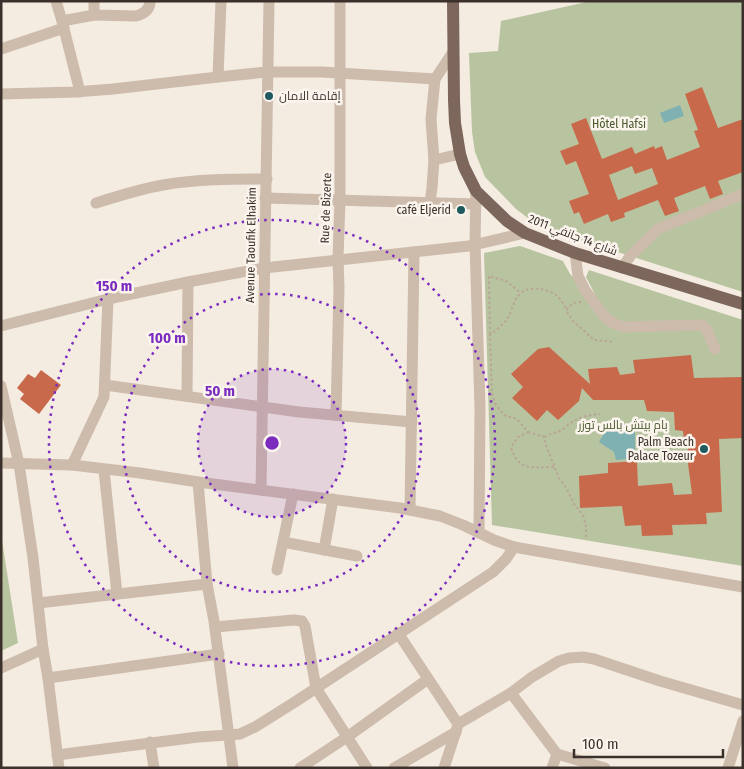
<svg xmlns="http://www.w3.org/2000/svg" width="744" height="769" viewBox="0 0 744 769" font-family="'Fira Sans Condensed',Cairo,sans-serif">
	<rect width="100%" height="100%" fill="#f4ebe1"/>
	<g fill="#b8c4a0">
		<polygon points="591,1 743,1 743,292 552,231 532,221 516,209 485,177 475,152 472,132 469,53 498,51 501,21"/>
		<polygon points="520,246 563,261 570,274 601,306 586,277 589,270 743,320 743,566 492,525 484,253"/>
		<polygon points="1,534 18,643 1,651"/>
	</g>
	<g fill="#7fb0b2">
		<polygon points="680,105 684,116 664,123 660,113"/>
		<polygon points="621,423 627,426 630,430 635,430 635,450 627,459 616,460 614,452 599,442 606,430 612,429 616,424"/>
	</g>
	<g fill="#c8694b" fill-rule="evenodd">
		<path d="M702,87L718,128L743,119V172L718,181L723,194L710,199L705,186L674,198L679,211L665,216L658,200L624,213L625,217L611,222L608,214L584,224L579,212L574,214L569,201L589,194L576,161L566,165L560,151L579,144L571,124L586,118L602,159L632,147L635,154L654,146L655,149L662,146L667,160L700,147L694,131L698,130L685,94ZM632,166L635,174L652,168L658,184L618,200L609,175Z"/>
		<polygon points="549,347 590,384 588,369 617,367 620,375 635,373 633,360 691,355 694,378 743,377 743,438 719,439 722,512 706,513 707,524 672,525 673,535 642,536 641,525 625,526 622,506 580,508 579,476 608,473 608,463 637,461 638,486 672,483 674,495 692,494 687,456 689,441 684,439 683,431 675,430 674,412 647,411 644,400 593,400 582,388 579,401 558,420 547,410 537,421 512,398 523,387 511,374 538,349"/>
		<polygon points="41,370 61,385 39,414 20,399 24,394 17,388 28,374 35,378"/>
	</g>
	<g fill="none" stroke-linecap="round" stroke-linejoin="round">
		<g stroke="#b9a596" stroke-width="2" stroke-dasharray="2.5 2.5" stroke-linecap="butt">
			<polyline points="581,302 573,303 566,310 572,320 594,340 614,342"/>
			<polyline points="490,334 489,276 506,281 521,293"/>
			<polyline points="528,432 545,437"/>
			<path d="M554,467C533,467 518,472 511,447L518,437L528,432L517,419L504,415L496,405L492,395L490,335C496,330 503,325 507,319C512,312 513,301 519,295C528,285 546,288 556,295C561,299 564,304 566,310"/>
			<path d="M586,537V526L583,515L574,504L567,489L559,478L545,443V437C550,433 554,434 560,431C563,430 566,426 569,424C579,417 588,415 600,414"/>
		</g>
		<g stroke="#cdbbac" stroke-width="11">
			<polyline points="56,1 62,21"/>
			<path d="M94,1V15L136,16C144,14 150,10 150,1"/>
			<polyline points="1,49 64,28"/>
			<polyline points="218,77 221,1"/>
			<polyline points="80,92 62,21 94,15"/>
			<polyline points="1,94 75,92 113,89 218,77 267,72 322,72 435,79"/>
			<polyline points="434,160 431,119 435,79 453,52"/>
			<polyline points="476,191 475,243 480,407 479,533"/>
			<polyline points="265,198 475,204"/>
			<polyline points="430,202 432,188 434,160 460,154"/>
			<path d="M96,203C118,196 140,189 163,185C197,179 232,179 267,179"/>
			<polyline points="575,253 578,276 585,290 605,317 613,323 623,327 702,325 706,328 715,349"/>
			<polyline points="622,268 631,255 658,229 743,194"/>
			<polyline points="1,326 108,299 188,282 264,268 469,246 525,233"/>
			<polyline points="105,385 299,412 412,422"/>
			<polyline points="1,386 19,464 33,558 43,649 48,678 59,768"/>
			<polyline points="187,396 188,282"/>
			<polyline points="336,415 339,288 338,259 340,200 340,1"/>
			<polyline points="1,463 72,465 140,473 198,482 400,508 440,516 463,525 494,540 514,547 743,587"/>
			<polyline points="72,465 104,397 108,299"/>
			<polyline points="104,470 117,594"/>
			<polyline points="198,482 207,584 214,621 233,768"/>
			<polyline points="261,490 269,1"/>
			<polyline points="410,510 414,252"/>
			<polyline points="283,542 357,556"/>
			<polyline points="324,550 333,499"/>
			<polyline points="277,570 293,494"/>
			<polyline points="38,603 207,584"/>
			<polyline points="215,627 294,620 302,621 305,626 316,688 367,768"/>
			<polyline points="398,633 458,724 511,693"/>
			<polyline points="1,668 43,649"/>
			<polyline points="48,678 219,654"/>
			<polyline points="150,742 154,768"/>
			<polyline points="557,754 511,693 532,677 559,661 569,658 583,657 594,659 660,681 743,705"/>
			<polyline points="57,755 198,737 229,735 240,734 255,727 298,700 493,572 506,559 514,547"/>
			<polyline points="300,768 347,737 428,679"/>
			<polyline points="394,768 456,732"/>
			<polyline points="444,768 457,728"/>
			<polyline points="552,768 557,754 605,768"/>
			<polyline points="728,768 743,721"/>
		</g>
		<polyline stroke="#7d675c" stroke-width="12" points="453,1 454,100 455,123 460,154 464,167 476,191 507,221 525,233 575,253 743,304"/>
	</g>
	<circle cx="272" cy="443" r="74" fill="#7b2cbf" fill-opacity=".12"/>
	<g fill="none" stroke="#7b2cbf" stroke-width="2.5" stroke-dasharray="2.5 5">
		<circle cx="272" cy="443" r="74"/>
		<circle cx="272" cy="443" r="149"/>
		<circle cx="272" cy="443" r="223"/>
	</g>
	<g fill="#1f5a5e" stroke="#fbf5ee" stroke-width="2">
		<circle cx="269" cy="96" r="5"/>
		<circle cx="461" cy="210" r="5"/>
		<circle cx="704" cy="449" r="5"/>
	</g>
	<g text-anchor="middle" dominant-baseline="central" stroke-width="5" stroke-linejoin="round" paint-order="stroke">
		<g font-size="12" fill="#3b302b" stroke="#fbf5ee" text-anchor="end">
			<text x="279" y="96" text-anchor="start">إقامة الامان</text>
			<text x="451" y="210">café Eljerid</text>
			<text x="694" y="442">Palm Beach<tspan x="694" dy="14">Palace Tozeur</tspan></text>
		</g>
		<g font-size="12" fill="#4a5a2e" stroke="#fbf5ee">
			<text x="619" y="124">Hôtel Hafsi</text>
			<text x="623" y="425">بام بيتش بالس توزر</text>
		</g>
		<g font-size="12" fill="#3b302b" stroke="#fbf5ee">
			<text transform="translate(326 208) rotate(-88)">Rue de Bizerte</text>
			<text transform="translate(573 235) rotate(21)">شارع 14 جانفي 2011</text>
			<text transform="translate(251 245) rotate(-89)">Avenue Taoufik Elhakim</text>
		</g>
	</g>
	<circle cx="272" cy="443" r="8" fill="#7b2cbf" stroke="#fbf5ee" stroke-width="2.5"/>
	<g font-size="15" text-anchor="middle" font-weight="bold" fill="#7b2cbf" stroke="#fbf5ee" stroke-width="5" stroke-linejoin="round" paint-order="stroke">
		<text x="114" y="291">150 m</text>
		<text x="167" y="343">100 m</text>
		<text x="220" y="396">50 m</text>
	</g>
	<rect width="744" height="769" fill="none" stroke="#3b302b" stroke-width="5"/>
	<path d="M574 749v8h149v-8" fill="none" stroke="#3b302b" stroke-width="2.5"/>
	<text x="582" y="749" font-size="15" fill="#3b302b" stroke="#fbf5ee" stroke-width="4" paint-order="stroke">100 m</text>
</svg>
